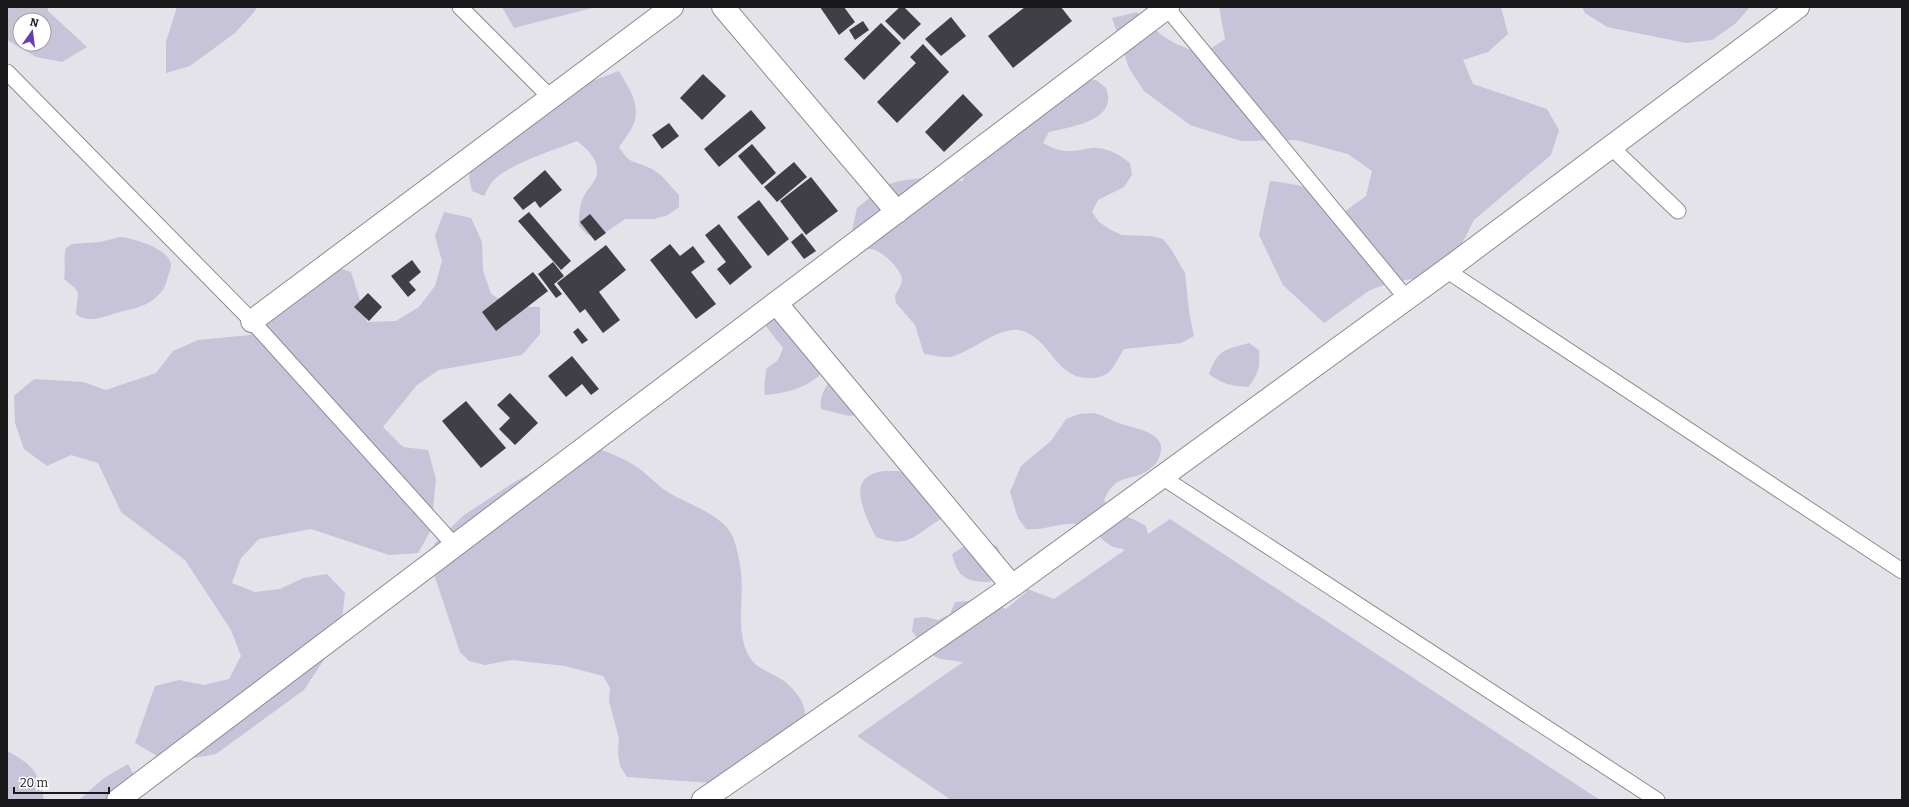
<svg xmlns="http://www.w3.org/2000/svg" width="1909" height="807" viewBox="0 0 1909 807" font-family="Bitter,serif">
	<rect width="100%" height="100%" fill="#e4e3ea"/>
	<g fill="#c7c3d9" fill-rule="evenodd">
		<path d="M7,7H48V11L87,47L62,62L36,57L7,40ZM20,20H44V44H20Z"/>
		<polygon points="177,7 257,7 255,11 235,33 190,66 166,73 166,42"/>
		<polygon points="502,7 596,7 514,28"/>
		<path d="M1219,7H1501L1508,34L1488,52L1463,60L1473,84L1547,109L1559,130L1551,155L1474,220L1450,267L1423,278L1396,281L1370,290L1324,323L1283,285L1259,235L1270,181C1306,185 1316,189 1344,212L1366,196L1372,171L1348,154L1296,140L1241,141L1190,125L1144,91L1129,68L1112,18L1137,12C1160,36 1171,44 1203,54L1225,39Z"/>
		<polygon points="1582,7 1750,7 1735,24 1712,40 1686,43 1607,27 1585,13"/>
		<path d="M619,71C628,87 641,104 634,123C631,131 624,140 619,147C631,166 634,160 652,169C663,175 670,186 679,195V207L668,215L654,219H625L602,235H588L579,226C579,216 579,207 583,198C586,190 596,182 597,174C599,159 587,149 577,141C555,150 503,165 490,185C488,188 486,192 484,196L472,191L469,177L475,151L581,85Z"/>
		<path d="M1083,79L1096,80L1106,88C1107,92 1109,97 1108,101C1106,122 1066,128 1049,132L1043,143C1051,147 1058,151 1067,151C1075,152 1084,149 1092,148C1107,147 1119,154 1130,163L1132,175L1124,187L1098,200L1092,212L1099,222L1111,230L1122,235L1151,236L1163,239L1171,249L1185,273L1189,311L1194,336L1181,343L1124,349C1120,355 1114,368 1109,372C1103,377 1096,378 1089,378C1055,379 1050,336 1019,330C999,327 973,350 954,356C945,359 934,355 924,354L915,325L896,303L895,296C897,291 902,285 902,279C902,270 879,247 869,249C867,249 866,250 864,251L851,235L857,208L884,186L899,181L929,177L963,181L968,146Z"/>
		<polygon points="444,212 471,218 482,242 483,270 491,294 513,307 540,307 540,334 522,355 439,370 417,385 383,427 403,447 428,450 436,479 431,530 418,553 389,555 311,529 259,539 241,558 232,583 255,592 280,589 303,578 327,574 345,593 342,620 333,646 304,690 216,754 188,759 159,757 135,743 155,686 179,680 204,685 229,679 241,656 231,630 185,560 121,512 98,463 71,455 47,466 24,449 15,423 14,396 34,379 83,382 106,390 156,373 173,351 198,340 250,335 279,289 325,263 351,272 367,322 396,321 419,307 435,286 442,261 435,236"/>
		<path d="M120,237C133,238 170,249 171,265C171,269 168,275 167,280C165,290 155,300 146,304C137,309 126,310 116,313C103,317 88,324 76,314L78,293L74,287L64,279C66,268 63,258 66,248L72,244L100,242Z"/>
		<path d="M789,312L801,315L807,327L821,364L819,376C803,389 785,393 765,395C763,387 766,377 766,369L778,360L783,348L765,325L775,315Z"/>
		<path d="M1249,343L1259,350C1260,367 1259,374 1248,387C1232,386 1222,384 1209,374C1218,349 1224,350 1249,343Z"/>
		<path d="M831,378L862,414L849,416L821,409C819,397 825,388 831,378Z"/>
		<path d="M1094,413C1103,415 1110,420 1119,423C1131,428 1164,431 1161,451C1159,460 1157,463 1150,469C1132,483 1117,471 1104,500L1111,511L1135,520L1146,526L1148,534L1170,519L1600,800H951L857,736L963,662L941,659L929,654L912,631L914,618L926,617L938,620L950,614L955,602C976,600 986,599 1006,609L1026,592L1027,589L1054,599L1125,550C1122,548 1117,548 1113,547C1101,541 1092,525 1077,524C1060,522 1044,531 1026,529L1018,518L1010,492L1021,466L1051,441L1066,419L1079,414Z"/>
		<path d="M588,445C605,451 622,457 637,467C648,474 656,485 668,492C688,505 714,511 729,530C736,540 739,558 741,571C744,596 736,632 748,654C755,669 769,671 781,679C791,685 805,701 805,713C805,716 804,721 804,725L711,783L627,777L620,766L618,753L619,739L609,701L610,688L603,676L565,666L512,660L485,665L469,661L460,652L432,568L430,555L435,543L464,515L513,483L574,448Z"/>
		<path d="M883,471H898L938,481L943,518C915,533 911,550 876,537C870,526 855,496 862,483C866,475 875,473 883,471Z"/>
		<path d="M974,540L987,541L998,547C1004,563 1000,569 990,582C966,582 958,578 952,554Z"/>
		<path d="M7,751C32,764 39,772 44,800H7Z"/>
		<polygon points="128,764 140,786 134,800 79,800 104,778"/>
	</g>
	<g fill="#403f45">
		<polygon points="820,7 844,7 855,22 839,35"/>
		<polygon points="900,7 904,7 921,24 904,40 885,21"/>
		<polygon points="1025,7 1061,7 1072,21 1013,68 988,36"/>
		<polygon points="951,17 966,36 941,56 925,39"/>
		<polygon points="863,21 869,30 855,40 849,30"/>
		<polygon points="881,23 901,43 864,80 844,59"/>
		<polygon points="923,44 949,72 897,123 877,102 916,63 910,57"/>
		<polygon points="703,74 726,96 702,120 680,98"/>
		<polygon points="963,94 983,115 944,152 925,132"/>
		<polygon points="751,110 766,128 719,167 704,149"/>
		<polygon points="669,123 679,136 662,149 652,135"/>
		<polygon points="752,144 776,173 762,185 738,156"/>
		<polygon points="794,162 807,177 777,202 764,187"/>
		<polygon points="545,170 562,190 540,208 535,201 523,210 513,198"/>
		<polygon points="811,177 838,211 806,235 780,201"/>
		<polygon points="759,200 789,239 768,256 737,217"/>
		<polygon points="529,212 571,261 561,270 518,221"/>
		<polygon points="590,214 606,233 595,241 580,222"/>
		<polygon points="719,224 752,267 730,285 717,269 726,262 705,235"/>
		<polygon points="802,233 816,251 804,259 791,242"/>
		<polygon points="670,244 680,256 693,246 705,262 691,272 716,304 696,319 650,260"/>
		<polygon points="606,245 626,270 599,292 620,320 603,333 585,309 580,313 557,283"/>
		<polygon points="412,260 421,272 409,282 416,290 408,297 391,276"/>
		<polygon points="553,262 564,276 554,284 562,294 556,298 538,274"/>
		<polygon points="533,272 548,291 496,331 482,312"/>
		<polygon points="368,293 382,307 369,321 354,307"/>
		<polygon points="578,328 588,340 582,344 573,332"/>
		<polygon points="572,356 599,389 591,395 582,384 566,397 548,376"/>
		<polygon points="510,393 538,423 515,445 499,429 510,418 497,405"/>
		<polygon points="466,401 506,448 481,468 442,421"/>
	</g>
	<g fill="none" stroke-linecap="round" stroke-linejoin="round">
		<defs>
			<g id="lane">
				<polyline points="460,7 551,98"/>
				<polyline points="1167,8 1407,299"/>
				<polyline points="7,72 252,321 455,546"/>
				<polyline points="1611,147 1678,211"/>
				<polyline points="1446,270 1902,571"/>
				<polyline points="1162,477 1657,800"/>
			</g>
			<g id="street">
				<polyline points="723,7 897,212"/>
				<polyline points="776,303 1012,586"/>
				<polyline points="252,321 672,7"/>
				<polyline points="118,800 1168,7"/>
				<polyline points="703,800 1012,586 1446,270 1798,7"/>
			</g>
		</defs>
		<use href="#lane" stroke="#8d8c92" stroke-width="17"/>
		<use href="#street" stroke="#8d8c92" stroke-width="24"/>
		<use href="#lane" stroke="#fff" stroke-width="15"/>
		<use href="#street" stroke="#fff" stroke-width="22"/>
	</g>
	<rect width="1909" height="807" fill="none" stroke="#19191b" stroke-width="16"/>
	<g transform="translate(32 32) rotate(14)"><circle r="19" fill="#ffffff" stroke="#a3a3a4"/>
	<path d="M0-3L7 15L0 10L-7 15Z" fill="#653eb6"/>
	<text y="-6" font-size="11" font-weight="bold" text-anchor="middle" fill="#19191b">N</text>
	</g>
	<path d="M14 787v6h95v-6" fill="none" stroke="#19191b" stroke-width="2"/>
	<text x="20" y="787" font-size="12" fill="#19191b" stroke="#ffffff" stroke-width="3" paint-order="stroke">20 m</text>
</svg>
